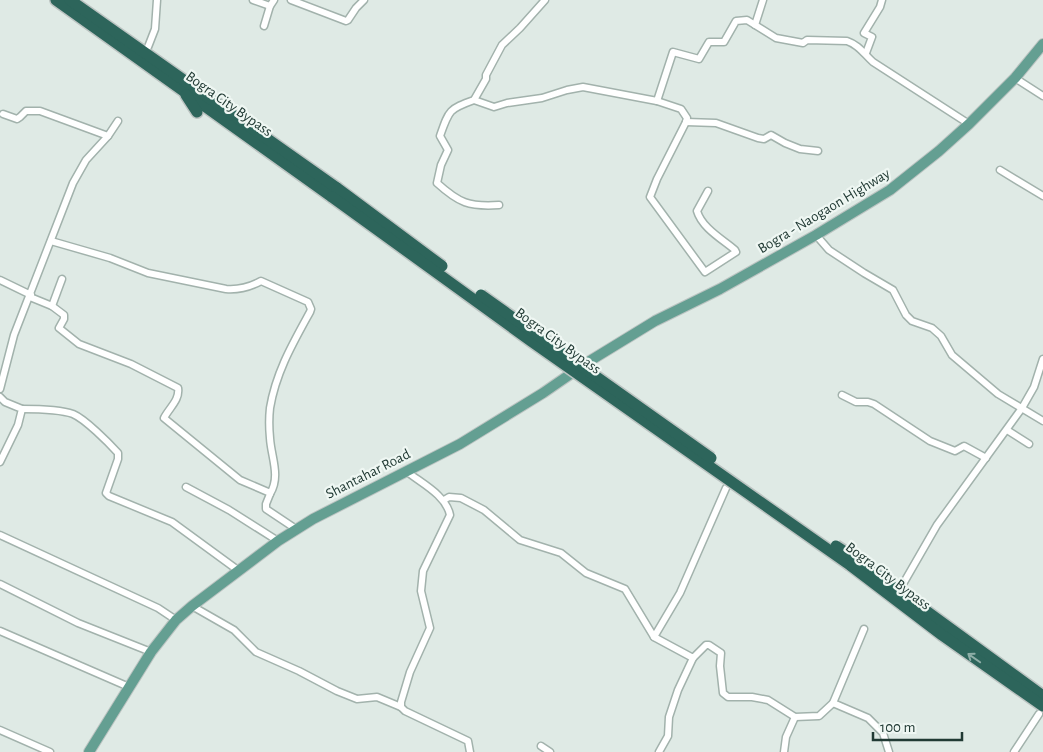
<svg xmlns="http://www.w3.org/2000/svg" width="1043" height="752" viewBox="0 0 1043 752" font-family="'Alegreya Sans',sans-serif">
	<rect width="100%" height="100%" fill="#dfeae5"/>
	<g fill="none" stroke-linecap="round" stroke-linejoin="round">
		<defs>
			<g id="street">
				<polyline points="253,0 270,6"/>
				<polyline points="291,0 346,21 348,20 356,8 364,0"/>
				<polyline points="755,25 763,0"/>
				<polyline points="264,26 270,6 274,0"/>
				<polyline points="148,47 155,29 157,0"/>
				<polyline points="866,53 872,37 864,33 880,7 882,0"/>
				<polyline points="1015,78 1043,96"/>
				<path d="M474,100L494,107L507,103L542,98L567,90L583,87L657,101L681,109L687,118L686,122L657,179L650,197L705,272L736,252L735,250C722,239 702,228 697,211L708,191"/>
				<path d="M657,101L673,52L699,59L709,42H724L736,21L747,20L776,38L803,43L807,40L847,41C859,45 864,54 873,62L969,124"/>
				<polyline points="3,114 17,119 20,117 26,111 40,111 108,136"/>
				<polyline points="686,122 716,123 758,138 764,139 771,135 785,143 800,149 818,151"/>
				<polyline points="1000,170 1043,196"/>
				<path d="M499,205C469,207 459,203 437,183L441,165L448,150L440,136C449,110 449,109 474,100L486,79V75L502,45L520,28L545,0"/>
				<polyline points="816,235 829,250 864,273 893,290 906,315 912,321 932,328 941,336 952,355 998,394 1043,421"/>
				<path d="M51,241L110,258L148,273L226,289C239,290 250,287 261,281L308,302L311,309L310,312C293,343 276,372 270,408C269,417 269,428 270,438C271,457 281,476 270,494"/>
				<polyline points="0,280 31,295"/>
				<path d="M30,297L52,306L64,315V319L59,328L79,344L131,364L178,388C180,400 169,408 164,418L240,480L268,492L270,494L266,504V509L296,529"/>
				<polyline points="52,306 62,279"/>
				<polyline points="0,389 14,335 73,183 86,160 108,136 118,121"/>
				<polyline points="842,395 856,402 868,402 874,404 930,441 955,451 964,446 986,458"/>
				<polyline points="0,397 5,402 22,409 18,425 0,462"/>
				<path d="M22,409C37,409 59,409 73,414C85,419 109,443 118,453V459L106,493L109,496L172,522L239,571"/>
				<polyline points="1007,430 1029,444"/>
				<path d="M406,471C421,483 446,495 450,515L423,571L421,591L430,628L410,672L401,702V707L405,711L468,741L470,752"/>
				<polyline points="186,487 229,510 278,541"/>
				<polyline points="444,500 449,497 461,498 484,510 520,540 561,553 586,573 625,589 654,637 693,658 706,645 709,645 721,653 720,666 723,693 728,697 752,697 768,700 795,717 819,716 833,703 864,629"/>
				<polyline points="0,535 158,608 176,620"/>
				<polyline points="0,584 78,623 151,652"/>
				<polyline points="903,584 937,525 1022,408 1034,387 1043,359"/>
				<polyline points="192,606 234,630 256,652 299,671 337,691 357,699 377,697 401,707"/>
				<polyline points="0,631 129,687"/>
				<polyline points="654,637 680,593 726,488"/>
				<polyline points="833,703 868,718 883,733 889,752"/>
				<polyline points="0,730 50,752"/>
				<polyline points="541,746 550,752"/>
				<polyline points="659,752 668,736 669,717 678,690 693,658"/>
				<polyline points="784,752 786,737 795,717"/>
				<polyline points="1014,752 1039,714"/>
			</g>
			<polyline id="primary" points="89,752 151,652 176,620 192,606 278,541 313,519 460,444 543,393 588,362 655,321 720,289 816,235 890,190 939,151 969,124 1015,78 1043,44"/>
			<g id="highway">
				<polyline points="56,0 332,197"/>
				<polyline points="70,0 337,188"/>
				<polyline points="186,95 197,112"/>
				<polyline points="859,562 1043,696"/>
				<polyline points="850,565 942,635 1043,706"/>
			</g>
		</defs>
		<use href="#street" stroke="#a2b2ac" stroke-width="9"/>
		<use href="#primary" stroke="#bcc4c2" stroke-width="12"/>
		<use href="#highway" stroke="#bcc4c2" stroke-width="14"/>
		<use href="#street" stroke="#fff" stroke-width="6"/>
		<use href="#primary" stroke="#649f92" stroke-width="10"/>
		<use href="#highway" stroke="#2d655b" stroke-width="11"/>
		<defs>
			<g id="highway-bridge">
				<polyline points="337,188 442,266"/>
				<polyline points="332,197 531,341 850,565"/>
				<polyline points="481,295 711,458"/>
				<polyline points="836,546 853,557"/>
			</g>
		</defs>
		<use href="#highway-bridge" stroke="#bcc4c2" stroke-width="14" stroke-linecap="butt"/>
		<use href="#highway-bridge" stroke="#2d655b" stroke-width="11"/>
	</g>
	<defs><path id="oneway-shaft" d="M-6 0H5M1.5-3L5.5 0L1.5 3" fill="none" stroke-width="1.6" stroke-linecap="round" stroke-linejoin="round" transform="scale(1.25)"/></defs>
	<use stroke="#8eaea7" href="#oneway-shaft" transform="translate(974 658) rotate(-145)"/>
	<g text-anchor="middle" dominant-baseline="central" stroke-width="4.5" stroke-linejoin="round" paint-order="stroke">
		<g font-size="15" fill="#213a34" stroke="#eff7f3">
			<text transform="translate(229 104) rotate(35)">Bogra City Bypass</text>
			<text transform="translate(824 211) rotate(-31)">Bogra - Naogaon Highway</text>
			<text transform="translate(558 341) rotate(36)">Bogra City Bypass</text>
			<text transform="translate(368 474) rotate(-27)">Shantahar Road</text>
			<text transform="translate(888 576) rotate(37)">Bogra City Bypass</text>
		</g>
	</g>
	<path d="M873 732v8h89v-8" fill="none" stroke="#213a34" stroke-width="2.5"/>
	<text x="880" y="732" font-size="15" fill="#213a34" stroke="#eff7f3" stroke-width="4" paint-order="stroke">100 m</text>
</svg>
